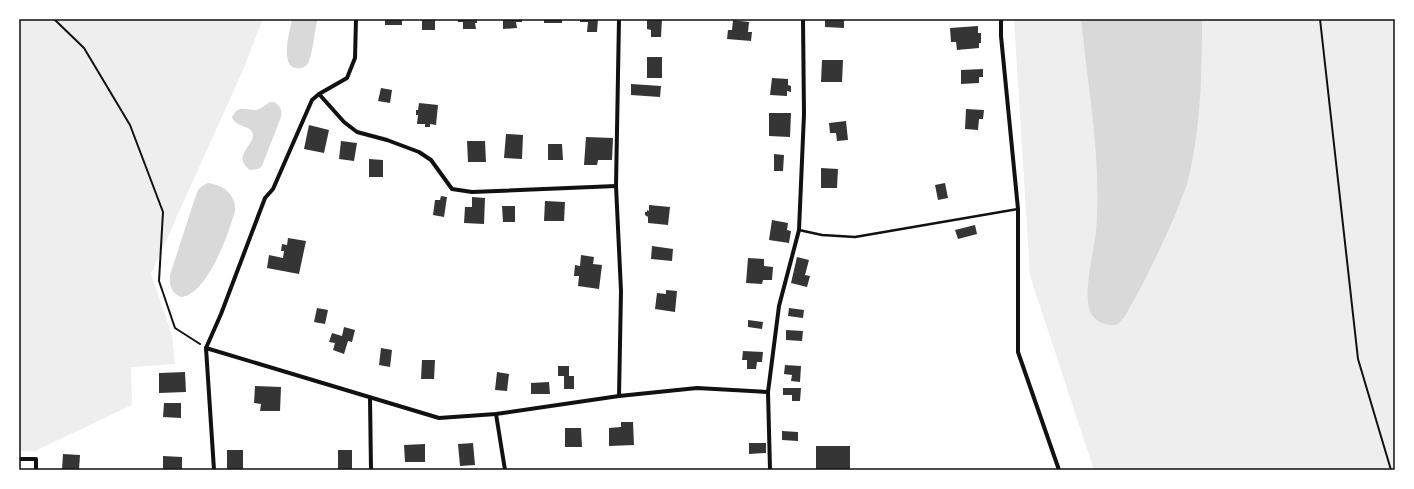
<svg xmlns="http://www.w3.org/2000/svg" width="1414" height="489" viewBox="0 0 1414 489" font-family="Commissioner,sans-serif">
	<rect width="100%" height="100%" fill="#fff"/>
	<g fill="#eee">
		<polygon points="19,19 263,19 243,70 151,274 172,335 175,364 131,367 132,405 35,451 19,451"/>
		<polygon points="1014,19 1395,19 1395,470 1094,470 1030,276"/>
	</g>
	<g fill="#d9d9d9">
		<path d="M292,19H318C314,30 313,57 307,65C304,68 299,69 295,68C280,64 290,30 292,19Z"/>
		<path d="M1081,19H1202C1202,74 1201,131 1187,184C1184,194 1179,203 1176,213C1161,248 1144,283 1125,316C1123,318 1121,321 1119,323C1111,328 1097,323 1092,315C1081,297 1094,253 1096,231C1102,160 1088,90 1081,19Z"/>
		<path d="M270,102H274C281,106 282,110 281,117L262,166L258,169L250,170C231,156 255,145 253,134C251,125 236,128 232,117L236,111L240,109C258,109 253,114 270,102Z"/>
		<path d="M208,183C223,185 236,194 235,211C229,233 207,295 181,297C171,293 169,285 170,275L196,195C198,189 201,186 208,183Z"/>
	</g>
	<g fill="#353535">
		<rect x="385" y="19" width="17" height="6"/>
		<rect x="422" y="19" width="13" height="11"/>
		<polygon points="457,19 477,19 477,23 475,23 476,29 463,29 463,22 458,22"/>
		<polygon points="503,19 522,19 522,22 516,22 517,28 503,29"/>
		<rect x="544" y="19" width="18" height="4"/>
		<polygon points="580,19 598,19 597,32 587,32 588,22 580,22"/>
		<polygon points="647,19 662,19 661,37 651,37 651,30 647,29"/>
		<polygon points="825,19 844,19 844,28 825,27"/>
		<polygon points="733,20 749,22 748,32 752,32 751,41 727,39 728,30 732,30"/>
		<polygon points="978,26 978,33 981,33 981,43 979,43 979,48 957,50 956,42 951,42 950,28"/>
		<rect x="647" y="57" width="15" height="21"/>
		<polygon points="822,60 843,60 842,82 821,82"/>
		<polygon points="983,69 983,77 979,77 979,83 961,84 961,70"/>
		<polygon points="772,78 788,79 788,85 791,86 791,92 787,91 787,96 770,95"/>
		<polygon points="631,84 661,86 660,97 631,95"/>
		<polygon points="381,88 392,90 390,103 378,101"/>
		<polygon points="419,103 438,105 436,125 430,124 430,127 425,127 425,124 417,124 418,115 416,115 416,110 418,110"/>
		<polygon points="966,109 984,110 983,119 979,119 978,130 965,129"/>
		<polygon points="769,113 791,113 790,137 769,136"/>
		<polygon points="846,121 848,140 837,141 836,133 830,133 829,123"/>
		<polygon points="309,125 329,130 324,153 304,149"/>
		<polygon points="506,134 523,135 522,159 504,158"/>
		<polygon points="586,137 613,138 612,160 598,160 597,165 584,165"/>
		<polygon points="341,141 357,143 354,161 339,159"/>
		<polygon points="467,141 485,141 486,162 468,162"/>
		<polygon points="548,144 562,144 563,160 548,160"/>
		<polygon points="774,154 784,155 783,171 774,171"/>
		<polygon points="369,159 383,160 383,177 369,177"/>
		<polygon points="821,168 838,169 837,188 821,188"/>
		<polygon points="945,183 948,198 938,200 935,185"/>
		<polygon points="441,196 447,197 444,217 433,215 435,200 440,200"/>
		<polygon points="472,197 485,198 484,224 464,223 465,207 472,207"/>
		<polygon points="545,201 565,202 564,221 544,221"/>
		<polygon points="649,205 670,207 668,225 648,223 648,217 645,215 645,212 647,212 647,210 649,211"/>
		<polygon points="502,206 515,206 515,222 503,222"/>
		<polygon points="772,220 788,223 787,230 791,231 789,243 769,240"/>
		<polygon points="975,225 977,234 958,239 955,230"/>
		<polygon points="288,238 306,241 299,274 267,268 269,255 283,258 284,251 281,251 282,244 287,245"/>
		<polygon points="652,246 673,249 672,261 651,259"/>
		<polygon points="581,255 594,257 593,264 602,265 599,289 578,286 579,276 574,276 575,265 580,266"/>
		<polygon points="797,257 809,260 805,275 810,276 807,287 791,283"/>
		<polygon points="748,258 764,259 764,266 773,267 772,280 763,280 762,284 746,283"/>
		<polygon points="666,290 677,291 675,312 655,309 657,293 666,294"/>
		<polygon points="317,308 328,310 325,324 314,322"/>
		<polygon points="789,308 804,310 803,318 788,316"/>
		<polygon points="748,320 763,322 762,329 748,327"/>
		<polygon points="344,327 355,330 352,342 348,341 344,354 333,350 335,343 329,342 332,333 342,336"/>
		<polygon points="786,330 803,331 802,341 786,340"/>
		<polygon points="381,348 392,350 390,367 379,365"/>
		<polygon points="743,351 763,352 762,362 757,362 756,369 747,369 747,360 742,360"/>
		<polygon points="422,360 435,360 434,379 421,379"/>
		<polygon points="785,365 801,366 800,382 791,381 792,375 784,374"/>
		<polygon points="558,366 569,366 569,376 574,376 574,389 564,389 564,376 558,376"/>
		<polygon points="185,372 186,392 159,393 159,373"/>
		<polygon points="497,372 509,374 507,391 495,390"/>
		<polygon points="549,382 550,394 531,394 531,383"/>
		<polygon points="255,386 281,387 280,411 260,411 261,404 254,403"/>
		<polygon points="783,388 801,388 800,401 792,401 792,395 783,395"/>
		<polygon points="164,403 181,403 181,418 163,417"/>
		<polygon points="621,422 633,422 634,445 609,446 609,428 621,427"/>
		<polygon points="565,428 581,428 582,447 565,447"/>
		<polygon points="782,431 798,432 798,441 782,440"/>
		<polygon points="473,443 475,465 460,466 458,444"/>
		<polygon points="749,443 766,443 766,453 749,454"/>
		<polygon points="425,444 425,462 405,462 404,445"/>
		<rect x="816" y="446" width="34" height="24"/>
		<rect x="227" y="450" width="16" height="19"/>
		<rect x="338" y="450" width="14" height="19"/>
		<polygon points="63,454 80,455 79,470 62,470"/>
		<polygon points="163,456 182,457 182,470 163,470"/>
	</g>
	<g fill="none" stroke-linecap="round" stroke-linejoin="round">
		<g stroke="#111" stroke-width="2">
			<polyline points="54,19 84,48 130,125 163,212 159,281 175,328 200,344"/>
			<polyline points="1320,19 1358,359 1391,470"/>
		</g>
		<polyline stroke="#111" stroke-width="2.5" points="799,230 822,235 855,237 1018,209"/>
		<g stroke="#111" stroke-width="4">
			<polyline points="356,19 355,58 347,78 319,94 312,100 273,189 265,198 221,314 206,348 439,418 496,414 619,396 697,388 768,392"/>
			<polyline points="1001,19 1001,36 1018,209 1018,352 1059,470"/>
			<polyline points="319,94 344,122 357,132 387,140 419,152 431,160 452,189 472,192 616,186"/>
			<polyline points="206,348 214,470"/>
			<polyline points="619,396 621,291 616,186 619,19"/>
			<polyline points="370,398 371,470"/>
			<polyline points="496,414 505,470"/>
			<polyline points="19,459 36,459 36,470"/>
			<polyline points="770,470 768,392 779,306 799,230 804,114 803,19"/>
		</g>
	</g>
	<rect width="1414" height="489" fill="none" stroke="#ffffff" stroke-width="40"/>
	<rect x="20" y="20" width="1374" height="449" fill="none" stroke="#111" stroke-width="1.5"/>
</svg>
